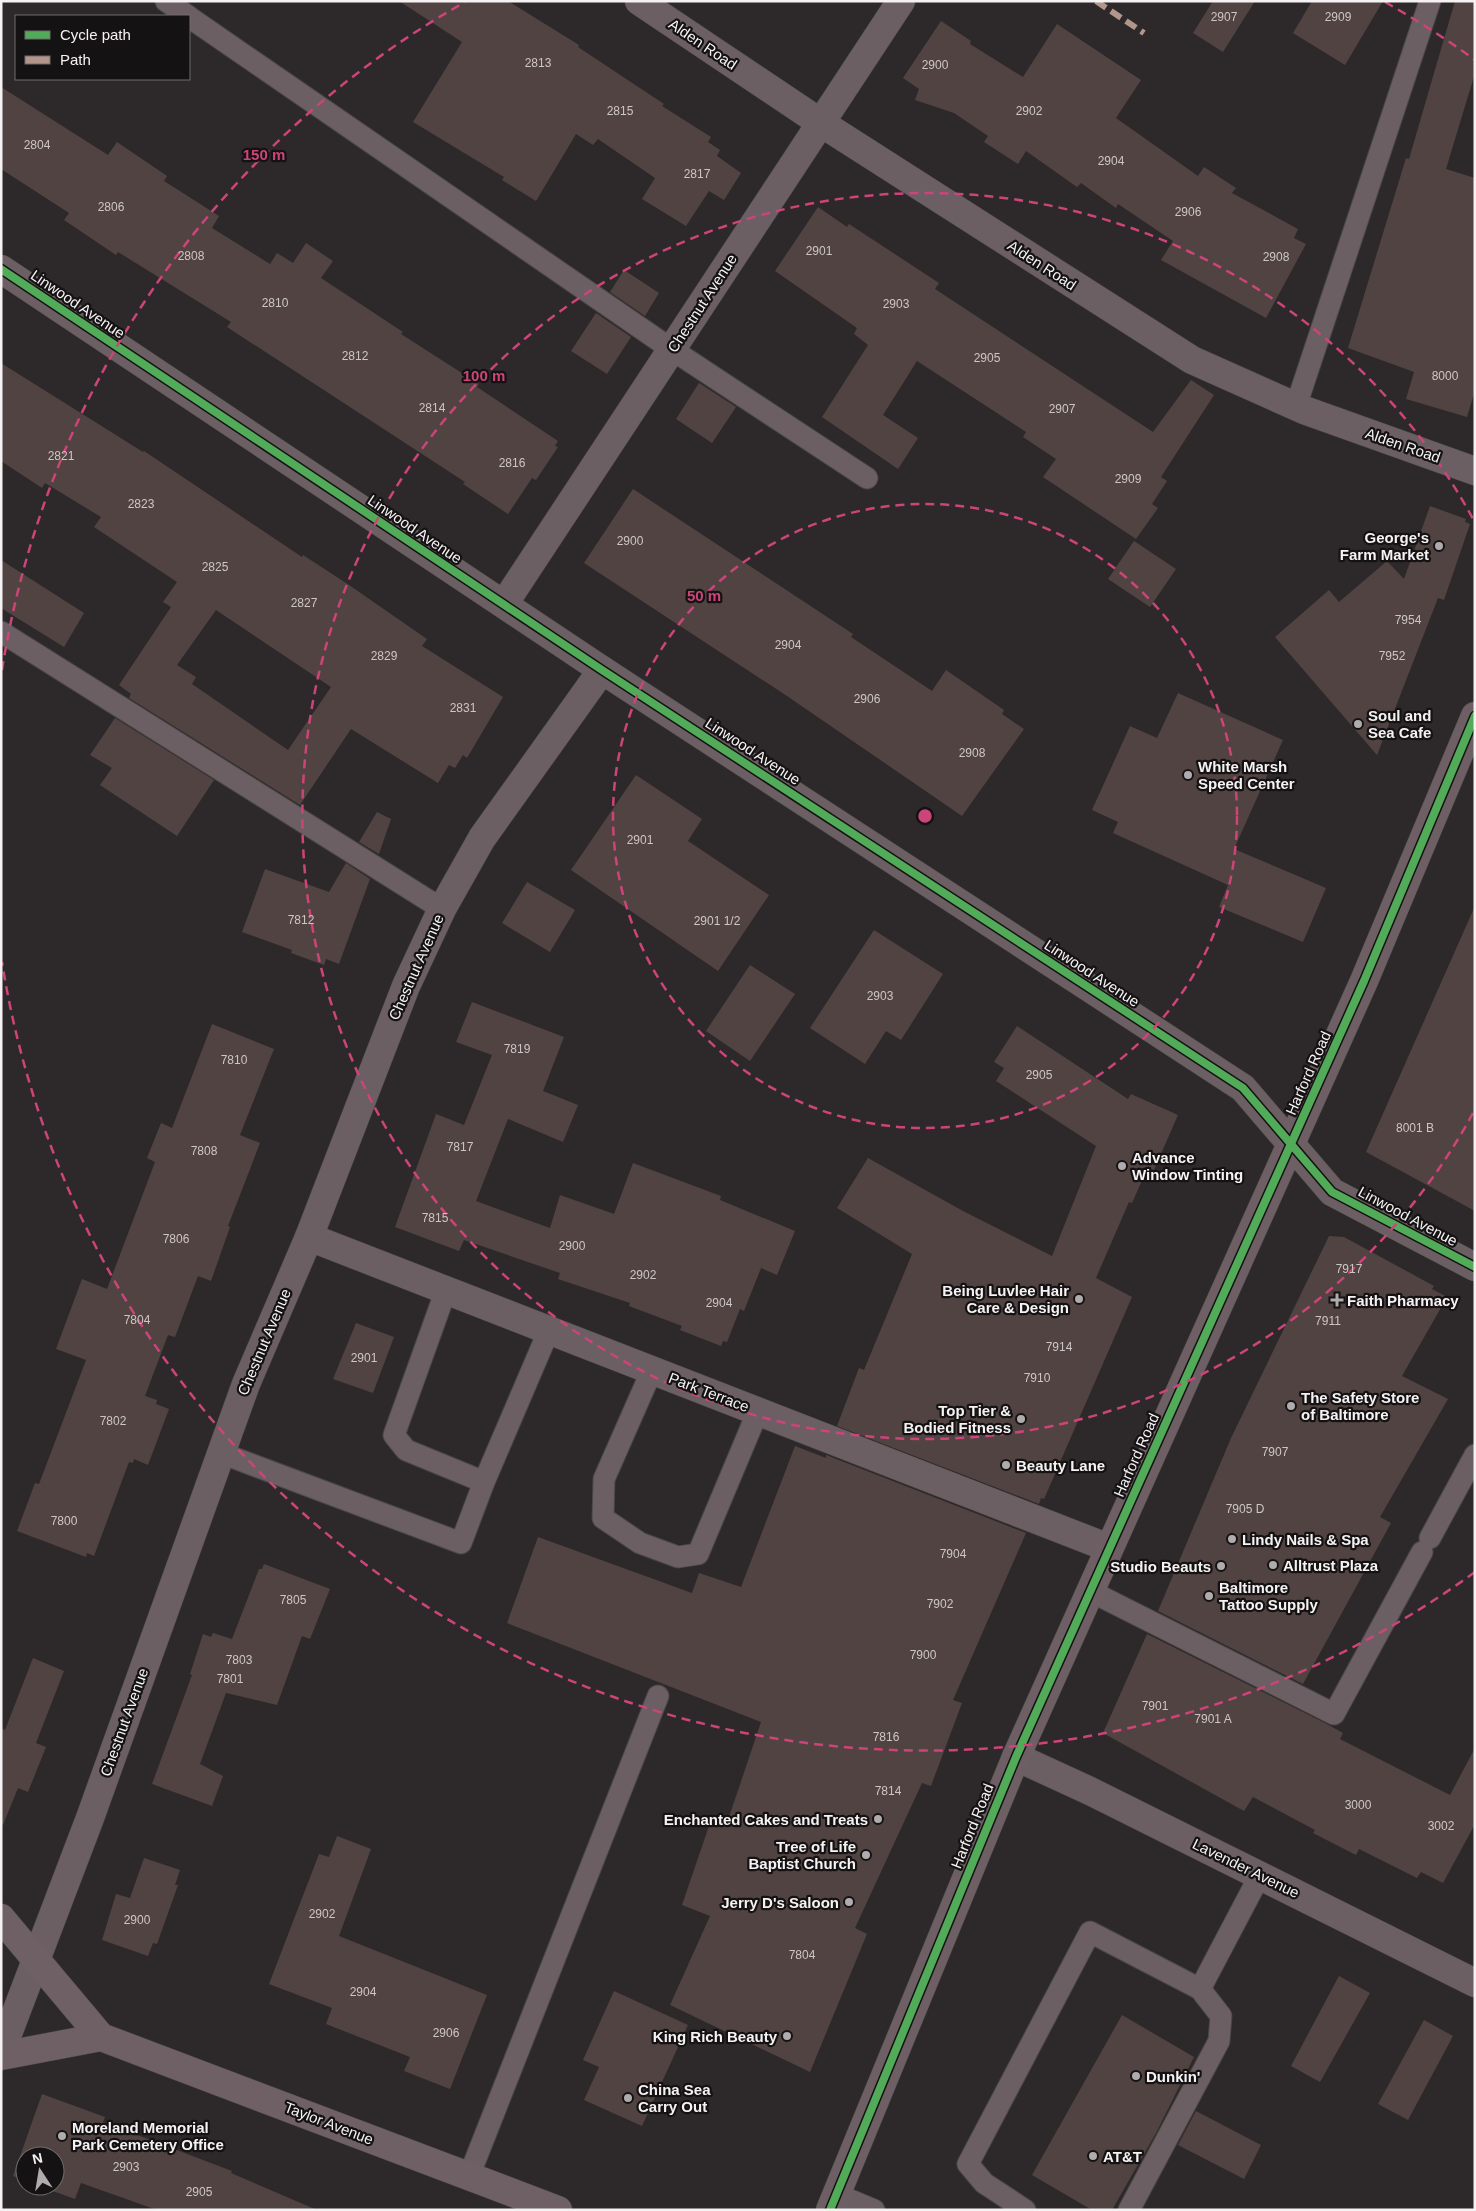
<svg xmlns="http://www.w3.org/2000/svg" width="1476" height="2211" viewBox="0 0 1476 2211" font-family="Arial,sans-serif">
	<rect width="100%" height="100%" fill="#2d292a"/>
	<g fill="#514341" fill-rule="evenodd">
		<polygon points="399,1 508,1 579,45 578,47 664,104 662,106 711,137 708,142 720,150 717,156 741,173 724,200 709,191 686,226 642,199 655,178 598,139 593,145 576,134 536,201 502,180 504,177 413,122 462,42"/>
		<polygon points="1213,1 1255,1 1223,52 1193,33"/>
		<polygon points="1312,1 1383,1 1345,65 1293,33"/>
		<polygon points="1455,1 1475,1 1475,73 1446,169 1475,178 1475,390 1467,417 1406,399 1414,372 1348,348 1406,158 1409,159"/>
		<polygon points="941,21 971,41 970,44 1023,77 1057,24 1141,80 1116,118 1198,176 1204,167 1236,188 1232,193 1298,229 1294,238 1306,244 1266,318 1161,260 1173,241 1118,204 1116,208 1081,183 1077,187 1026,151 1018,164 984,142 988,136 954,113 915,100 919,89 903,78"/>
		<polygon points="1,87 108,155 117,142 167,176 164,181 219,216 212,228 270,264 277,253 293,263 306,243 333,261 321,278 403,332 401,334 479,384 477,387 558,441 555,446 558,447 536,480 532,478 508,514 463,484 465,482 227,327 231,322 118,252 116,255 64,220 69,213 1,169"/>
		<polygon points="818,207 847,227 849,224 939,283 935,289 1153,432 1191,380 1214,395 1161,477 1167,481 1152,504 1158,508 1136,539 1043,477 1056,459 1023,437 1026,432 917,361 883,415 918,438 898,469 822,417 868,345 854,334 857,328 775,271"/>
		<polygon points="624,270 659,293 645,316 610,292"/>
		<polygon points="596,313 631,337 607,374 571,351"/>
		<path d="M1,363L143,452L144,451L302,557L303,555L349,585L427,639L422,646L503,697L467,758L463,755L455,768L449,765L438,783L351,729L300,805L129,698L131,694L119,685L171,607L163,602L177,582L94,527L101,517L45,483L42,488L1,461ZM216,610L331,687L288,750L192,684L196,677L177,665Z"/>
		<polygon points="699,383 736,407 712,443 676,419"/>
		<polygon points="633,489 853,634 851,637 932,691 946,670 1004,710 1002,714 1024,729 962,816 787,696 584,563"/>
		<polygon points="1430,506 1466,519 1465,522 1470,524 1444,600 1438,598 1377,755 1275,637 1329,590 1339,602 1387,561 1404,579"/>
		<polygon points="1134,541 1176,569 1150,607 1108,579"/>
		<polygon points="1,560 84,613 64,647 1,608"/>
		<polygon points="1178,693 1283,740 1234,849 1326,888 1303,942 1219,907 1228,885 1113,833 1118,822 1092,810 1130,726 1157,738"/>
		<polygon points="115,718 214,780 177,836 100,785 112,768 90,755"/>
		<polygon points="636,775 702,819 688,841 769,895 718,971 571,870"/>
		<polygon points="377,812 391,819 379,854 359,842"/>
		<polygon points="346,863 370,879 339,964 326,959 324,965 291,953 292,950 242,932 265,869 329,892"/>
		<polygon points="527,882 575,910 550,952 502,923"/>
		<polygon points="1475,906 1475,1211 1366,1152"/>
		<polygon points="874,930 943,974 901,1040 886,1031 865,1064 810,1028"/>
		<polygon points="750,965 795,994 750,1061 706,1031"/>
		<polygon points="472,1002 564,1037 543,1091 578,1105 563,1142 508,1119 476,1201 550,1228 560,1195 614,1214 633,1163 721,1196 720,1200 795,1231 777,1275 761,1268 744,1311 740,1309 727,1342 723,1341 721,1346 680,1330 682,1326 629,1306 630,1303 558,1279 560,1273 464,1240 459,1251 395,1227 436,1114 464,1125 492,1055 456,1042"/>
		<polygon points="212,1024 274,1049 240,1135 260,1143 228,1226 230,1227 211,1281 198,1276 175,1337 168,1335 145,1396 157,1400 156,1404 169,1409 148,1465 134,1459 133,1463 129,1462 94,1556 87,1553 86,1557 17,1531 35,1483 39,1484 86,1360 56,1349 82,1279 107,1289 155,1162 147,1158 161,1123 172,1128"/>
		<polygon points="1017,1026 1128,1099 1131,1094 1178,1115 1150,1179 1144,1176 1132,1203 1129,1202 1096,1278 1132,1297 1044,1499 1041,1498 1039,1504 837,1426 859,1368 864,1370 912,1254 837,1208 868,1158 963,1211 1052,1256 1096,1146 996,1081 1004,1068 994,1062"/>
		<polygon points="1329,1236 1344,1237 1434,1286 1432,1289 1447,1297 1402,1376 1448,1399 1380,1517 1391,1523 1303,1684 1158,1611 1231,1438"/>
		<polygon points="356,1323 394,1337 373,1393 333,1379"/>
		<polygon points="795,1446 826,1458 826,1455 1026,1533 953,1700 962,1703 931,1786 922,1783 855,1928 867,1934 810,2072 670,2005 710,1916 682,1905 712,1817 727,1823 761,1722 507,1623 538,1537 692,1593 699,1573 741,1587"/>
		<polygon points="264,1564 330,1589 310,1639 302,1636 277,1705 226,1693 200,1764 223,1776 212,1806 152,1784 192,1675 190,1674 203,1634 211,1637 213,1633 232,1639 259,1569 262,1569"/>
		<polygon points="1147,1634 1325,1723 1343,1733 1340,1739 1450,1795 1475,1748 1475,1824 1443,1883 1421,1872 1417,1878 1359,1849 1356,1855 1313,1833 1315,1830 1253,1797 1244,1811 1103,1733"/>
		<polygon points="33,1658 64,1671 36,1743 46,1747 28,1792 18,1788 3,1825 1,1824 1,1728 5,1730"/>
		<polygon points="337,1836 371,1849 339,1936 487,1995 450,2089 404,2071 410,2057 326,2024 332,2008 269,1984 319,1854 329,1857"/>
		<polygon points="144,1858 180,1870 175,1885 178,1885 157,1944 153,1943 148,1956 102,1940 116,1894 130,1898"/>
		<polygon points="1339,1976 1370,1993 1320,2082 1291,2066"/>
		<polygon points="614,1991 688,2025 642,2126 584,2100 599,2067 583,2060"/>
		<polygon points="1122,2015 1194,2057 1156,2133 1112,2210 1092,2210 1032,2175"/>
		<polygon points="1424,2020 1453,2036 1408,2120 1378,2104"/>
		<polygon points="42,2094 105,2117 103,2122 232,2171 231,2173 317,2210 157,2210 81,2183 75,2199 39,2186 55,2186 55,2156 25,2156 25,2181 13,2176"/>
		<polygon points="1196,2111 1261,2145 1244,2179 1178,2145"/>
	</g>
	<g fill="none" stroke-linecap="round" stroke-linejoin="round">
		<defs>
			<g id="service">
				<polyline points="166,1 188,16"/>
				<polyline points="189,17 671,349 867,478"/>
				<polyline points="1296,406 1430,1"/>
				<polyline points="1,632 442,909"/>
				<polyline points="446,1290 394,1435 406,1450 484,1482"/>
				<polyline points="652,1370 604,1479 603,1518 640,1543 678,1557 698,1554 758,1411"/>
				<polyline points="221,1453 461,1543 484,1482 549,1330"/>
				<polyline points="1430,1538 1475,1455"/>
				<polyline points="1090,1591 1334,1714 1422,1552"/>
				<polyline points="1200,1989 1260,1875"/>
				<polyline points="469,2176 658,1696"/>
				<polyline points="836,2194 874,2210"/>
				<polyline points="1025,2210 984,2183 968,2164 1090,1932 1200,1989 1221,2016 1219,2041 1129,2210"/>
			</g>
			<g id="minor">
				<polyline points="639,1 821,123 1192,360 1304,410 1475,471"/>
				<polyline points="1,269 602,670 1243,1088 1332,1192 1475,1267"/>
				<polyline points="504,604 901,1"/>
				<polyline points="309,1237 1109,1548"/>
				<polyline points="1016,1757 1090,1791 1475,1983"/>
				<polyline points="1,2052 90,1818 246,1384 309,1237 406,986 442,909 482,838 602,670"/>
			</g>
			<g id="secondary">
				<polyline points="1,1918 101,2037 558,2210"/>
				<polyline points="1,2056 101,2037"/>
			</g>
			<polyline id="primary" points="830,2210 1016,1757 1364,981 1475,716"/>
		</defs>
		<use href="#service" stroke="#484646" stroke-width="23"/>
		<use href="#minor" stroke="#484646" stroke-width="29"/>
		<use href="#secondary" stroke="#484646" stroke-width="29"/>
		<use href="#primary" stroke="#484646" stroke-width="29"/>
		<use href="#service" stroke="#6c5f64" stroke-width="21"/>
		<use href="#minor" stroke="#6c5f64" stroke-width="28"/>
		<use href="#secondary" stroke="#6f6066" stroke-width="28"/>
		<use href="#primary" stroke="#6d5f64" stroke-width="28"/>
		<polyline stroke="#b2968c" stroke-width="6" stroke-dasharray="12 6" stroke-linecap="butt" points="1096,1 1144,33"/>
		<defs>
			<g id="cycleway">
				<polyline points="1,269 602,670 1243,1088 1332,1192 1475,1267"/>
				<polyline points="830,2210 1016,1757 1364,981 1475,716"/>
			</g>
		</defs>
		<use href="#cycleway" stroke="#141212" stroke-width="11"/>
		<use href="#cycleway" stroke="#51ab58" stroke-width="8"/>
	</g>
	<g fill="none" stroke="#cc4479" stroke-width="2.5" stroke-dasharray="9 6">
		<circle cx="925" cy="816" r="312"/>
		<path d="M1473 1113A623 623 0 1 1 1473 519"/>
		<path d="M1475 1572A935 935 0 0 1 2 962M2 670A935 935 0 0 1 465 2M1385 2A935 935 0 0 1 1475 60"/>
	</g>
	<g fill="#b0acad" stroke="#141212" stroke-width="2">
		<circle cx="1439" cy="546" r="5"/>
		<circle cx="1358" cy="724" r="5"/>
		<circle cx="1188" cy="775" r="5"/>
		<circle cx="1122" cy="1166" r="5"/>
		<circle cx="1079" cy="1299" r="5"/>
		<path d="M1334.5 1292.5h5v5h5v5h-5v5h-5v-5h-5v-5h5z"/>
		<circle cx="1291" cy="1406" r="5"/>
		<circle cx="1021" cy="1419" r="5"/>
		<circle cx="1006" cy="1465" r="5"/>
		<circle cx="1232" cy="1539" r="5"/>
		<circle cx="1273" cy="1565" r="5"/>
		<circle cx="1221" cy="1566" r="5"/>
		<circle cx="1209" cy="1596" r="5"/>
		<circle cx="878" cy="1819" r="5"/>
		<circle cx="866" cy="1855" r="5"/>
		<circle cx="849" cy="1902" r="5"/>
		<circle cx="787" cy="2036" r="5"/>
		<circle cx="1136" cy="2076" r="5"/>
		<circle cx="628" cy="2098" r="5"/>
		<circle cx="62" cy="2136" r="5"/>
		<circle cx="1093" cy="2156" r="5"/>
	</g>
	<g text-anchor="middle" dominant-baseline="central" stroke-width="4.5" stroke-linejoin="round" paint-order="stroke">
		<g font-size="12" fill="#cdc6c6">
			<text x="1224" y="17">2907</text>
			<text x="1338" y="17">2909</text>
			<text x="538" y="63">2813</text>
			<text x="935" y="65">2900</text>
			<text x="620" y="111">2815</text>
			<text x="1029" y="111">2902</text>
			<text x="37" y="145">2804</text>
			<text x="1111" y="161">2904</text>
			<text x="697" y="174">2817</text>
			<text x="111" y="207">2806</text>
			<text x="1188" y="212">2906</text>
			<text x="819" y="251">2901</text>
			<text x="191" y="256">2808</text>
			<text x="1276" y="257">2908</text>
			<text x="275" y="303">2810</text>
			<text x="896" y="304">2903</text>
			<text x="355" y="356">2812</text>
			<text x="987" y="358">2905</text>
			<text x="1445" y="376">8000</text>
			<text x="432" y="408">2814</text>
			<text x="1062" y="409">2907</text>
			<text x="61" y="456">2821</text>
			<text x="512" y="463">2816</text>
			<text x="1128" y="479">2909</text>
			<text x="141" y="504">2823</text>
			<text x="630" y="541">2900</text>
			<text x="215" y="567">2825</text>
			<text x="304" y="603">2827</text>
			<text x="1408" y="620">7954</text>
			<text x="788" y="645">2904</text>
			<text x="384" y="656">2829</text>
			<text x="1392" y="656">7952</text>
			<text x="867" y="699">2906</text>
			<text x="463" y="708">2831</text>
			<text x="972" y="753">2908</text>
			<text x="640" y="840">2901</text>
			<text x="301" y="920">7812</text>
			<text x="717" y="921">2901 1/2</text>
			<text x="880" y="996">2903</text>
			<text x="517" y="1049">7819</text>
			<text x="234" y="1060">7810</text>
			<text x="1039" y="1075">2905</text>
			<text x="1415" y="1128">8001 B</text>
			<text x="460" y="1147">7817</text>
			<text x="204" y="1151">7808</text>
			<text x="435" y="1218">7815</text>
			<text x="176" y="1239">7806</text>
			<text x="572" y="1246">2900</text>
			<text x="1349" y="1269">7917</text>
			<text x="643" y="1275">2902</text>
			<text x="719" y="1303">2904</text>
			<text x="137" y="1320">7804</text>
			<text x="1328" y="1321">7911</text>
			<text x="1059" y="1347">7914</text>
			<text x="364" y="1358">2901</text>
			<text x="1037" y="1378">7910</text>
			<text x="113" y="1421">7802</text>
			<text x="1275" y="1452">7907</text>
			<text x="1245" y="1509">7905 D</text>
			<text x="64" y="1521">7800</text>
			<text x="953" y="1554">7904</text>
			<text x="293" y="1600">7805</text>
			<text x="940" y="1604">7902</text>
			<text x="923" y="1655">7900</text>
			<text x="239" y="1660">7803</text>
			<text x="230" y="1679">7801</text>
			<text x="1155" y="1706">7901</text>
			<text x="1213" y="1719">7901 A</text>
			<text x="886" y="1737">7816</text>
			<text x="888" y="1791">7814</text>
			<text x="1358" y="1805">3000</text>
			<text x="1441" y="1826">3002</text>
			<text x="322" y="1914">2902</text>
			<text x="137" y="1920">2900</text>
			<text x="802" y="1955">7804</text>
			<text x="363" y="1992">2904</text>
			<text x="446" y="2033">2906</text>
			<text x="126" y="2167">2903</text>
			<text x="199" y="2192">2905</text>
		</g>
		<g font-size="15" fill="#f6f2f3" stroke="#141212">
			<text transform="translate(703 44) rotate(34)">Alden Road</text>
			<text transform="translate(1042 265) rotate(33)">Alden Road</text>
			<text transform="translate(702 303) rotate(-57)">Chestnut Avenue</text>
			<text transform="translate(78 304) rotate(34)">Linwood Avenue</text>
			<text transform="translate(1403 445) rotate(19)">Alden Road</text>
			<text transform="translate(415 529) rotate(34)">Linwood Avenue</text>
			<text transform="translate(753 751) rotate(33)">Linwood Avenue</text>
			<text transform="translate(416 967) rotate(-66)">Chestnut Avenue</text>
			<text transform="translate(1092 973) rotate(33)">Linwood Avenue</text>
			<text transform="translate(1308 1073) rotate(-66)">Harford Road</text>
			<text transform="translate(1408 1216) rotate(28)">Linwood Avenue</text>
			<text transform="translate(264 1342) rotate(-67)">Chestnut Avenue</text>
			<text transform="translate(709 1392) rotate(21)">Park Terrace</text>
			<text transform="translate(1136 1455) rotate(-66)">Harford Road</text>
			<text transform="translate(124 1722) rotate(-70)">Chestnut Avenue</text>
			<text transform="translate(972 1826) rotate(-68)">Harford Road</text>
			<text transform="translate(1246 1868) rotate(26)">Lavender Avenue</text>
			<text transform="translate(329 2123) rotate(21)">Taylor Avenue</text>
		</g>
		<g font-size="15" font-weight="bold" fill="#f6f2f3" stroke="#141212" text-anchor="start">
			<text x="1429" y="537" text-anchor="end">George's<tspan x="1429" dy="17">Farm Market</tspan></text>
			<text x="1368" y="715">Soul and<tspan x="1368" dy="17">Sea Cafe</tspan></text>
			<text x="1198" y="766">White Marsh<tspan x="1198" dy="17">Speed Center</tspan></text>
			<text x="1132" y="1157">Advance<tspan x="1132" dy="17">Window Tinting</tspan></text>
			<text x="1069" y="1290" text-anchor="end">Being Luvlee Hair<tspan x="1069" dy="17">Care &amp; Design</tspan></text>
			<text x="1347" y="1300">Faith Pharmacy</text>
			<text x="1301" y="1397">The Safety Store<tspan x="1301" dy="17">of Baltimore</tspan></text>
			<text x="1011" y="1410" text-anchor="end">Top Tier &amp;<tspan x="1011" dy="17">Bodied Fitness</tspan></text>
			<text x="1016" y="1465">Beauty Lane</text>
			<text x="1242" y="1539">Lindy Nails &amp; Spa</text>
			<text x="1283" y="1565">Alltrust Plaza</text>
			<text x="1211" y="1566" text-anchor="end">Studio Beauts</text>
			<text x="1219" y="1587">Baltimore<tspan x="1219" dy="17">Tattoo Supply</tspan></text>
			<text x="868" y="1819" text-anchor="end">Enchanted Cakes and Treats</text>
			<text x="856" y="1846" text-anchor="end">Tree of Life<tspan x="856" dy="17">Baptist Church</tspan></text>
			<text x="839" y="1902" text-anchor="end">Jerry D's Saloon</text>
			<text x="777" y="2036" text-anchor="end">King Rich Beauty</text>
			<text x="1146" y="2076">Dunkin'</text>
			<text x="638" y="2089">China Sea<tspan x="638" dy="17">Carry Out</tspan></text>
			<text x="72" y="2127">Moreland Memorial<tspan x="72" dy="17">Park Cemetery Office</tspan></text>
			<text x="1103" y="2156">AT&amp;T</text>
		</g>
	</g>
	<circle cx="925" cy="816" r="8" fill="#cc4479" stroke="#141212" stroke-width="2.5"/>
	<g font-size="15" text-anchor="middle" font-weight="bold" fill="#cc4479" stroke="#141212" stroke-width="4.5" stroke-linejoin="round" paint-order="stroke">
		<text x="264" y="160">150 m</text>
		<text x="484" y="381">100 m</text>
		<text x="704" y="601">50 m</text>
	</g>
	<rect width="1476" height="2211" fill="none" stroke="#f6f2f3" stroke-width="5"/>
	<rect x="15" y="15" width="175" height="65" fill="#141212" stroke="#6e6c6c"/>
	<rect x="25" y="31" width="25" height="8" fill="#51ab58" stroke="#6e6c6c"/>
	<text x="60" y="40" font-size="15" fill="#f6f2f3">Cycle path</text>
	<rect x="25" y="56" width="25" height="8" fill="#b2968c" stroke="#6e6c6c"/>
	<text x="60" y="65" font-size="15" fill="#f6f2f3">Path</text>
	<g transform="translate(40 2171) rotate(348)"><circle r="24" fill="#141212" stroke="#6e6c6c"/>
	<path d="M0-4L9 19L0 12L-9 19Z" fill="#b0acad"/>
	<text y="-8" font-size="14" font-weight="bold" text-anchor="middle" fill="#f6f2f3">N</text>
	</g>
</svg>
